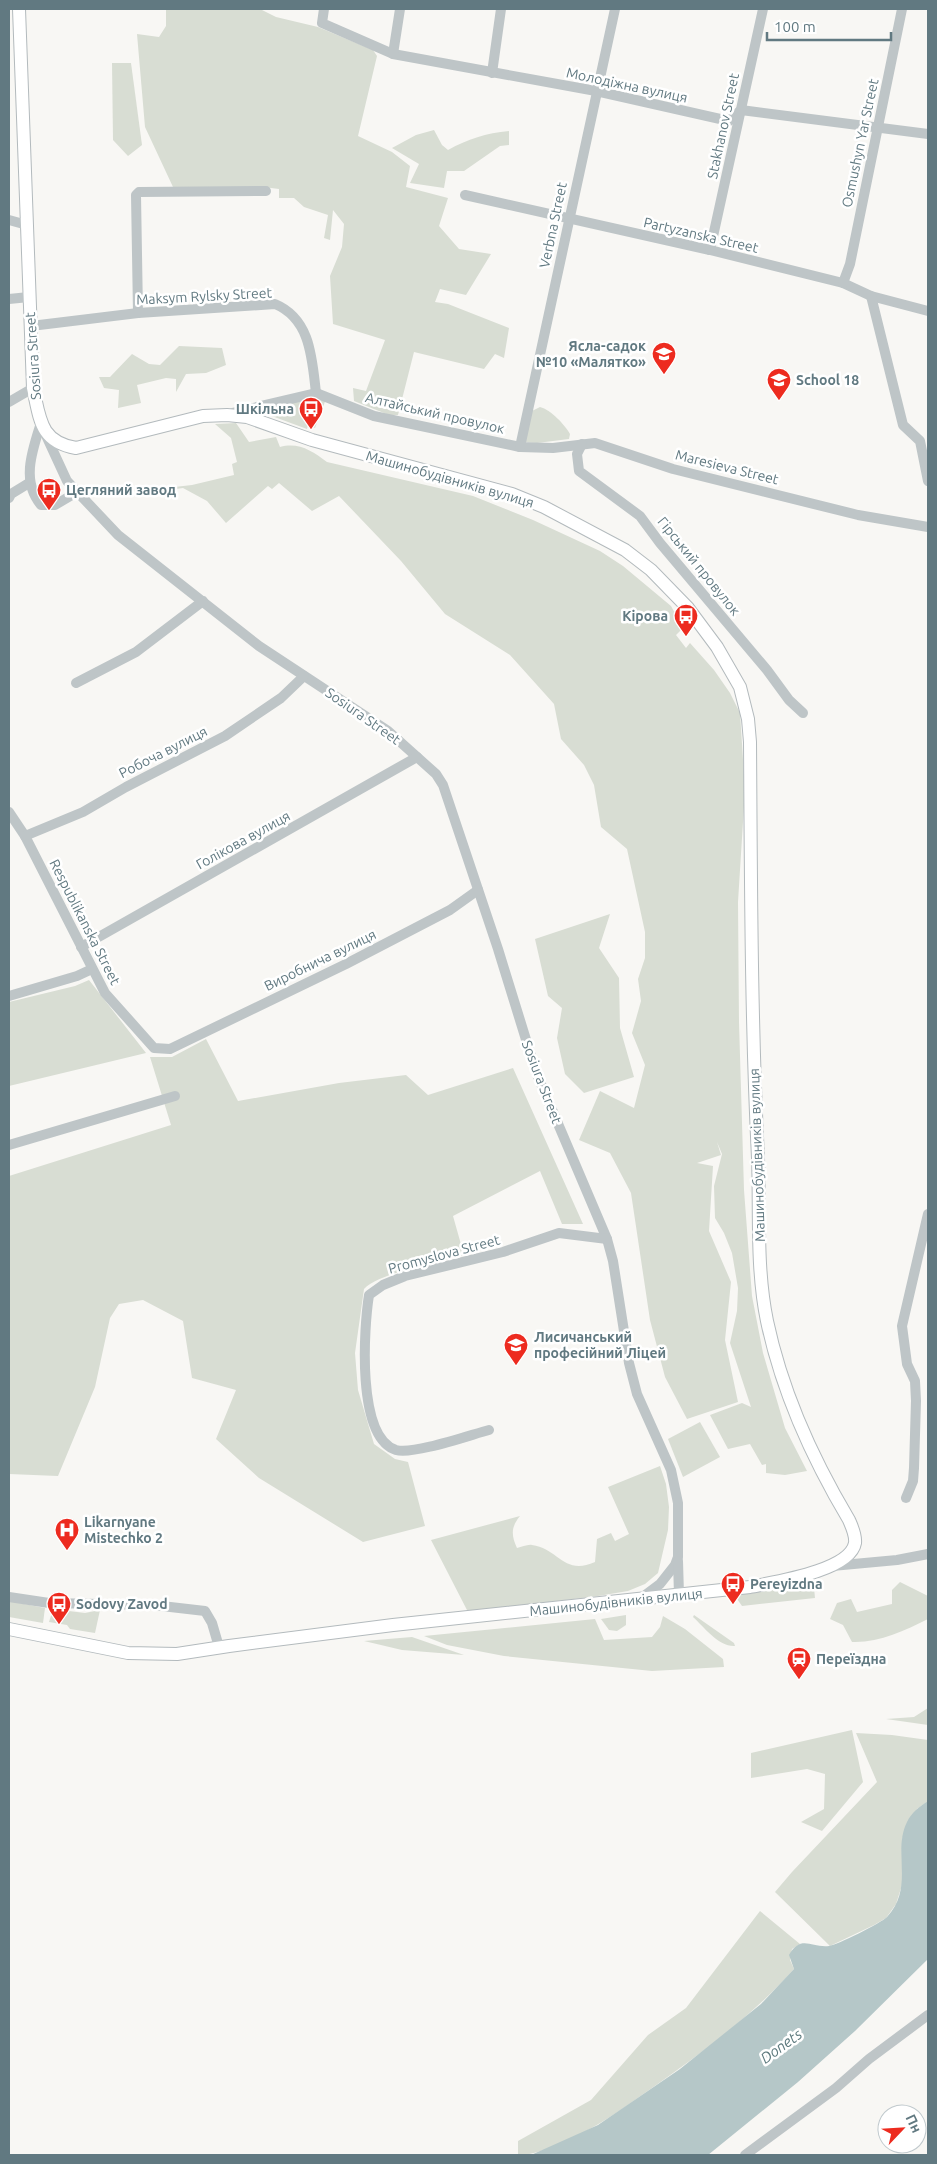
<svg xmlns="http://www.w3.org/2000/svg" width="937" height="2164" viewBox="0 0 937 2164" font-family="Ubuntu,sans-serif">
	<rect width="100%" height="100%" fill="#f8f7f4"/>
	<g fill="#d8ddd3">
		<polygon points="166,9 260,9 276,17 318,27 373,50 377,56 358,136 392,152 410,166 406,187 448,198 439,226 459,249 491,254 466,295 440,289 435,302 448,304 509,328 504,358 495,354 484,369 414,352 398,415 389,415 354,401 353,388 366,391 385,340 333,324 330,276 342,247 344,224 333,210 330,240 324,238 328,215 304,207 294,198 279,198 279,189 263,187 173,187 145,127 137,34 159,37 166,26"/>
		<polygon points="112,63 131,63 142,145 128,156 113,140"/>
		<path d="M434,130L442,145L448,150C468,139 486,133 509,131V145L500,146L464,171H447L444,188L410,183L419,164L392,148L416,135Z"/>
		<polygon points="179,346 222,348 226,365 206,373 186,374 176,392 176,379 166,378 137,385 141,403 118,408 119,390 104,388 99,377 110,377 132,354 149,364 160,365"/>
		<polygon points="318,396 326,399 315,428 308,425 307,429 269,415 271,409"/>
		<path d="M540,407C551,410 564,424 570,434L569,439L537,443L525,442L530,412Z"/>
		<path d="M236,423L249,442L276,437L280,447C299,442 312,451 327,462L473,496L533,520L600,551L623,566L671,606L683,628L676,635L686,648L690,643L714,670L730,693L740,713L745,790L738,902L739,1022L744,1190L752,1296L763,1353L785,1428L807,1471L785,1475L766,1473V1464L762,1465L750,1444L728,1449L710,1415L742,1403L751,1407L730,1343L737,1311L738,1288L732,1253L724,1233L715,1218L714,1186L722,1154L717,1142L721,1155L697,1163L713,1166L709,1231L731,1282L725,1340L738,1402L687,1419L665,1377L650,1320L631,1193L610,1153L579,1140L600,1091L634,1108L645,1065L632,1033L641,1001L638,979L645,958V932L627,849L601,827L594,785L584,765L561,739L554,704L510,655L445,614L401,561L339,496L312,511L279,483L272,489L268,486L226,523L207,501L183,488L148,493V490L192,485L234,475L232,464L237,462L231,438L215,424Z"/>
		<polygon points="610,914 599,948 619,978 620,1028 634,1077 584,1093 565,1074 557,1038 562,1008 548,996 535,939"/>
		<polygon points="89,980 146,1053 9,1086 9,1002 75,986"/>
		<path d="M206,1039L238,1101L339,1083L406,1075L428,1095L513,1068L583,1224H562L540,1171L453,1216L464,1255C441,1261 376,1274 364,1289L355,1353L358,1390L374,1444L395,1459L408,1462L425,1526L363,1542L259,1478L216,1439L236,1390L192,1378L183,1321L143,1300L119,1304L110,1318L95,1387L58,1476L9,1474V1176L171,1125L150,1057H172Z"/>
		<polygon points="700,1422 720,1457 683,1477 668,1439"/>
		<path d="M660,1466L666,1484L669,1507L668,1530L658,1573L645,1584L628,1591L598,1596L468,1612L431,1540L520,1516C511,1527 511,1535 517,1548C522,1547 528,1544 532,1545C559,1549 564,1576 595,1562L597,1539L611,1533L615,1541L629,1534L608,1487Z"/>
		<polygon points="813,1578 815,1598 742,1606 735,1596"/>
		<path d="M900,1582L928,1596V1619C904,1631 879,1643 852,1642L843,1625L830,1619L837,1603L851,1599L857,1612L892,1604V1590Z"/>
		<polygon points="9,1601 45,1608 43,1623 9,1617"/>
		<polygon points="53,1609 85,1613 100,1610 95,1633 70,1629 67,1625 49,1622"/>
		<polygon points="626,1615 626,1625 617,1631 609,1630 601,1619"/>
		<path d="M694,1615L734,1643L735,1646C719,1647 705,1628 693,1617Z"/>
		<polygon points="663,1616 685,1629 723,1659 724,1667 652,1671 504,1656 447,1645 424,1636 595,1619 604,1640 652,1637 660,1627"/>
		<polygon points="412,1637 464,1655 402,1650 364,1641"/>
		<polygon points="928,1708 928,1725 886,1719 914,1717"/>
		<polygon points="852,1730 863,1782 822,1831 801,1822 824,1809 825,1774 807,1769 751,1778 751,1753"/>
		<polygon points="856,1733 892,1735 928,1740 928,1801 917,1809 902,1839 902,1885 896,1904 886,1918 874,1925 830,1946 775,1892 792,1872 877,1782"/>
		<path d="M760,1911L800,1944L792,1949L790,1960L794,1969C753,2015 702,2053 652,2088C622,2109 595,2129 561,2143C546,2149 534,2155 518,2155V2141L591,2100L648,2035L686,2008Z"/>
	</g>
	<path fill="#b5c7c8" d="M928,1801V1959L855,2031L798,2082L708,2155H531L598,2125L680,2069L761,2004L794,1969L789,1955C801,1934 811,1948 829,1946C837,1945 881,1923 887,1917C915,1887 892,1852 907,1822C911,1813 920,1806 928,1801Z"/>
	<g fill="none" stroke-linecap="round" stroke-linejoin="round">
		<defs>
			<path id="major" d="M9,1629L128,1653L177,1654L229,1646L393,1625L750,1587C774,1582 850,1571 855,1543C856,1535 852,1527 849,1520C812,1458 782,1392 767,1321C756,1268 760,1212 758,1158C751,1019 751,880 750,742L748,719L740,687L717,647L688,608L651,570L625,550L544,507L512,494L312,440L247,417L227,415L203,416L76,448C40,442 40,419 33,388L19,9"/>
		</defs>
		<use href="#major" stroke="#b3babd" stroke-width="14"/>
		<g stroke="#bec5c7" stroke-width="10">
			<polyline points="324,9 322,23 393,54 596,91 729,121 741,110 928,134"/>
			<polyline points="393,54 400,9"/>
			<polyline points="492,73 501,9"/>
			<polyline points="465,195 710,250 843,283 871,296 928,311"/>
			<polyline points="9,220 27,225"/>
			<polyline points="710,250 763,9"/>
			<polyline points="843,283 850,264 902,9"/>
			<polyline points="871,296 903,425 920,441 928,481"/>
			<polyline points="9,299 29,297"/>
			<polyline points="138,313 136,195 139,192 266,191"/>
			<path d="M31,326L138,313L275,304C311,319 312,359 316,393"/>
			<polyline points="316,393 374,416 520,447 553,448 595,443 673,469 858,515 928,527"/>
			<polyline points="9,402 33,388"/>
			<polyline points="232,413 316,393"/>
			<path d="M41,423C32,451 21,481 41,505H55L77,492"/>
			<polyline points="43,429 67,481 118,535 259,646 388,731 436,774 443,785 498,949 536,1072 607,1239 613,1261 629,1363 637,1394 671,1470 678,1503 678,1557 675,1565 660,1584 640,1599"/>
			<polyline points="582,444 577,454 579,471 640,516 660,543 767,670 789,700 803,713"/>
			<polyline points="520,447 615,9"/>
			<polyline points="9,498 11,494 29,483"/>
			<polyline points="76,683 136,652 203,601"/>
			<polyline points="9,812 25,836 105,993 154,1048 170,1049 346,964 450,910 478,890"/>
			<polyline points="25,836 83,812 126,787 225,736 281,698 304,676"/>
			<polyline points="81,947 417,757"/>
			<polyline points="9,996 77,976 92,969"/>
			<polyline points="9,1145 175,1096"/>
			<path d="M489,1430C470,1435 413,1455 396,1450C356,1437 364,1327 369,1295L383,1285L405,1276L503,1252L559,1233L607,1239"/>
			<polyline points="906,1498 913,1481 914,1468 916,1401 915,1381 907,1364 902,1326 928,1214"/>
			<polyline points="678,1561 679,1595"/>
			<polyline points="832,1566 897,1560 928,1554"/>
			<polyline points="9,1597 49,1603 153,1605 205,1611 212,1623 219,1647"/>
			<polyline points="745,2155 836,2088 869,2059 928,2015"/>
		</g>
		<use href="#major" stroke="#fff" stroke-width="12"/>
	</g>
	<defs>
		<symbol id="school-pin" viewBox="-11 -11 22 30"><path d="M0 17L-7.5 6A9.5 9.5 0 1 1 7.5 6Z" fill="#ed2b1f" stroke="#fff"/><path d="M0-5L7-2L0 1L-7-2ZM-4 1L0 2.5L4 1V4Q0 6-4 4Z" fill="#fff"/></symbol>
		<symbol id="bus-pin" viewBox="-11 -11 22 30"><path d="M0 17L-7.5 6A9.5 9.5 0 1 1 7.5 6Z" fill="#ed2b1f" stroke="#fff"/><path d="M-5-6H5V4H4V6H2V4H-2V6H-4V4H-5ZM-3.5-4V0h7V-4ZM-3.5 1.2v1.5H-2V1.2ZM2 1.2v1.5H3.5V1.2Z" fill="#fff"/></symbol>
		<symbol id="university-pin" viewBox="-11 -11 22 30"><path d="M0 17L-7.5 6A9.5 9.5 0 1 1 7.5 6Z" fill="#ed2b1f" stroke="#fff"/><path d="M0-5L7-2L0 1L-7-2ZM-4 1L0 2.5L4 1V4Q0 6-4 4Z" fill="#fff"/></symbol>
		<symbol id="hospital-pin" viewBox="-11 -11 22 30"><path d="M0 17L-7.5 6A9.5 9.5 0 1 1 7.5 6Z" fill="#ed2b1f" stroke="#fff"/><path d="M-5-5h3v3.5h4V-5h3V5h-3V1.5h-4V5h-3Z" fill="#fff"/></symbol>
		<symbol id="station-pin" viewBox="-11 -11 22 30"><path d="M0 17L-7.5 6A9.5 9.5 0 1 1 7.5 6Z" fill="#ed2b1f" stroke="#fff"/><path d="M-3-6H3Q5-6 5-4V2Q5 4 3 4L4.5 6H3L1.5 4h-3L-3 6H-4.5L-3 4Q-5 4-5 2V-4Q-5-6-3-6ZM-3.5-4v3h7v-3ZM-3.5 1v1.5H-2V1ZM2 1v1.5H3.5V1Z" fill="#fff"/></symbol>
	</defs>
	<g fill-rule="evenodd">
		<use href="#school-pin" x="650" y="340" width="28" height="38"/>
		<use href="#school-pin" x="765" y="366" width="28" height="38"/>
		<use href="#bus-pin" x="297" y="395" width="28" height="38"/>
		<use href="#bus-pin" x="35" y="476" width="28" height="38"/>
		<use href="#bus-pin" x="672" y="602" width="28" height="38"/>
		<use href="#university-pin" x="502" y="1331" width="28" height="38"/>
		<use href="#hospital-pin" x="53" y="1516" width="28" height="38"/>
		<use href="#bus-pin" x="719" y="1570" width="28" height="38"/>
		<use href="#bus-pin" x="45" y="1590" width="28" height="38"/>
		<use href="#station-pin" x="785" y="1645" width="28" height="38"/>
	</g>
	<g text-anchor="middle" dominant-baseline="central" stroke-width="5" stroke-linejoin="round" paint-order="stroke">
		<g font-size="14" fill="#617981" stroke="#fff">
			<text transform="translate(627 85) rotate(12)">Молодіжна вулиця</text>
			<text transform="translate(723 126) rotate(-78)">Stakhanov Street</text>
			<text transform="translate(860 143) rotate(-78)">Osmushyn Yar Street</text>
			<text transform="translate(553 225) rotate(-78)">Verbna Street</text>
			<text transform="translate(701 235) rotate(13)">Partyzanska Street</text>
			<text transform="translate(204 296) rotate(-3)">Maksym Rylsky Street</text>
			<text transform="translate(33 356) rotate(-94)">Sosiura Street</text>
			<text transform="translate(435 413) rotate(13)">Алтайський провулок</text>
			<text transform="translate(727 467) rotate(14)">Maresieva Street</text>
			<text transform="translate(450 479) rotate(16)">Машинобудівників вулиця</text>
			<text transform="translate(699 566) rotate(51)">Гірський провулок</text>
			<text transform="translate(363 716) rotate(35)">Sosiura Street</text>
			<text transform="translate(163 752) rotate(-27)">Робоча вулиця</text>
			<text transform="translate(243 840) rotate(-29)">Голікова вулиця</text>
			<text transform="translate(85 922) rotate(63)">Respublikanska Street</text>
			<text transform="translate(320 960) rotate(-26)">Виробнича вулиця</text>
			<text transform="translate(542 1082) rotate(69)">Sosiura Street</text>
			<text transform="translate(757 1155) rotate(-92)">Машинобудівників вулиця</text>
			<text transform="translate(444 1254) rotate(-15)">Promyslova Street</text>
			<text transform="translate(616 1602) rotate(-6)">Машинобудівників вулиця</text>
		</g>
		<g font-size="14" font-weight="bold" fill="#617981" stroke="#fff" text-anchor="start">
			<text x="646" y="346" text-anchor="end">Ясла-садок<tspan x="646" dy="16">№10 «Малятко»</tspan></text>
			<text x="796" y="380">School 18</text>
			<text x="294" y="409" text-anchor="end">Шкільна</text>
			<text x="66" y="490">Цегляний завод</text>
			<text x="668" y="616" text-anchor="end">Кірова</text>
			<text x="534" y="1337">Лисичанський<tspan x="534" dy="16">професійний Ліцей</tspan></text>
			<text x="84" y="1522">Likarnyane<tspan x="84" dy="16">Mistechko 2</tspan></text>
			<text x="750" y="1584">Pereyizdna</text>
			<text x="76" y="1604">Sodovy Zavod</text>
			<text x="816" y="1659">Переїздна</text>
		</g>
		<g font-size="15" font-style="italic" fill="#5b787c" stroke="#fff">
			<text transform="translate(781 2046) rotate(-36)">Donets</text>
		</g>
	</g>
	<rect width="937" height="2164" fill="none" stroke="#617981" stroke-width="20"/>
	<g transform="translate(902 2129) rotate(65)"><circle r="24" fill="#ffffff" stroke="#c0c9cd"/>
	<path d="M0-4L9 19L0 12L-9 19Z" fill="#ed2b1f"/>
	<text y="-8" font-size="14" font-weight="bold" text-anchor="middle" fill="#617981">Пн</text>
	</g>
	<path d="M767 32v8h124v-8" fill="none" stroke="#617981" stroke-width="2.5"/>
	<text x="774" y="32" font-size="15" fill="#617981" stroke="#ffffff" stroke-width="4" paint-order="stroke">100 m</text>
</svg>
